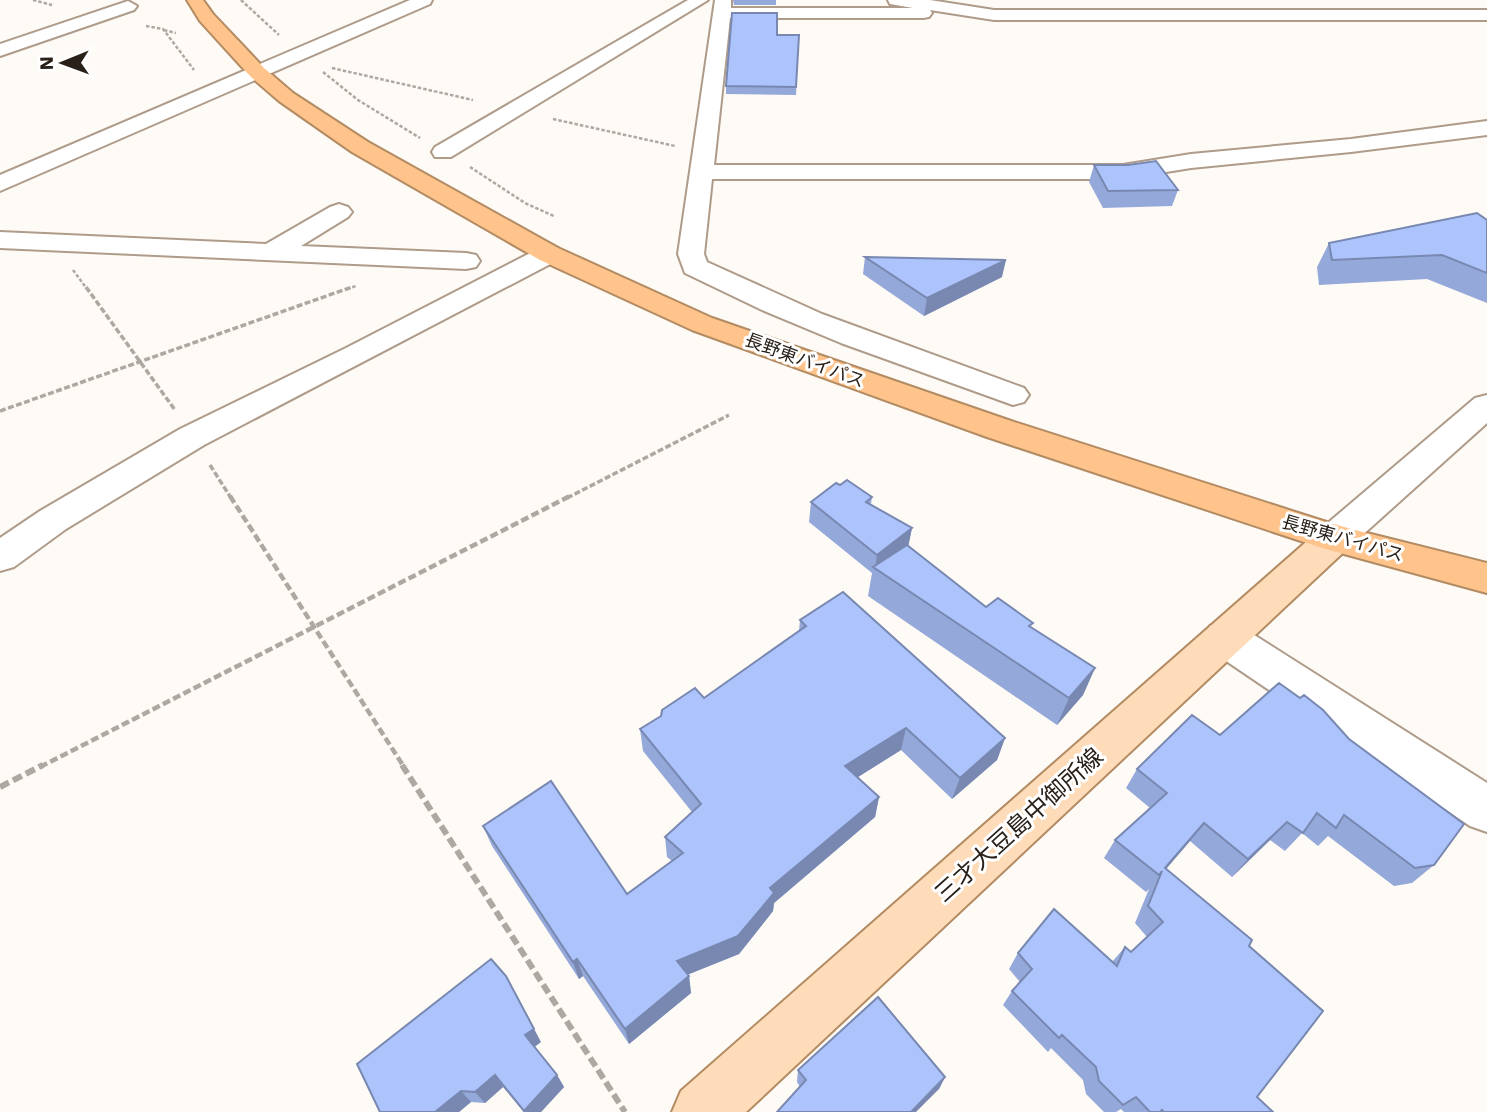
<svg xmlns="http://www.w3.org/2000/svg" width="1487" height="1112" viewBox="0 0 1487 1112" font-family="'Work Sans','Noto Sans JP',sans-serif">
	<rect width="100%" height="100%" fill="#fefaf6"/>
	<g fill="none" stroke-linecap="round" stroke-linejoin="round">
		<defs>
			<g id="minor">
				<polygon points="410,0 432,0 430,4 0,191 0,175"/>
				<polygon points="688,0 708,0 451,157 435,157 432,152 435,147"/>
				<polygon points="715,0 731,0 731,8 913,8 890,4 888,0 930,0 994,10 1487,10 1487,20 994,20 930,10 932,13 929,17 923,18 730,18 714,165 1123,165 1191,154 1351,139 1487,121 1487,135 1351,152 1191,168 1123,179 712,179 704,254 707,262 822,314 1024,388 1029,395 1024,402 1013,405 841,343 762,310 685,273 678,254"/>
				<polygon points="128,1 137,6 134,10 0,56 0,44"/>
				<polygon points="339,204 348,207 352,212 348,217 301,246 466,253 476,255 480,261 476,267 466,269 0,248 0,232 266,244 330,207"/>
				<polygon points="549,246 558,248 562,254 558,260 204,445 66,529 14,567 0,571 0,538 40,511 180,429 346,348 540,248"/>
				<polygon points="1487,395 1487,423 1348,548 1335,552 1322,548 1316,538 1322,528 1475,398"/>
				<polygon points="1225,622 1240,626 1487,783 1487,832 1470,826 1210,650 1204,638 1210,626"/>
			</g>
			<polygon id="major" points="1335,524 1348,528 1354,538 1348,548 746,1112 672,1112 681,1091 1322,528"/>
			<polygon id="highway" points="187,0 203,0 213,14 264,68 293,93 368,142 558,248 712,318 1011,421 1339,526 1487,563 1487,593 1322,548 987,437 692,330 540,260 352,152 279,101 250,76 200,21"/>
		</defs>
		<use href="#minor" stroke="#af9b89" stroke-width="4"/>
		<use href="#major" stroke="#b38b63" stroke-width="4"/>
		<use href="#highway" stroke="#b38b63" stroke-width="4"/>
		<g stroke="#aea8a3" stroke-width="2.5" stroke-dasharray="3.5 2" stroke-linecap="butt">
			<polyline points="33,0 52,5"/>
			<polyline points="241,0 279,35"/>
			<polyline points="146,26 163,29 194,70"/>
			<polyline points="164,30 176,33"/>
			<polyline points="332,68 473,100"/>
			<polyline points="323,72 358,100 420,138"/>
			<polyline points="553,119 675,146"/>
			<polyline points="470,167 525,203 554,216"/>
			<polyline points="73,270 87,289"/>
			<polyline points="347,289 356,286"/>
		</g>
		<g stroke="#aea8a3" stroke-width="3.5" stroke-dasharray="6 2.5" stroke-linecap="butt">
			<polyline points="86,287 175,410"/>
			<polyline points="0,411 352,287"/>
			<polyline points="210,465 231,498"/>
			<polyline points="567,498 729,415"/>
		</g>
		<g stroke="#aea8a3" stroke-width="4.5" stroke-dasharray="8 3.5" stroke-linecap="butt">
			<polyline points="230,496 404,767"/>
			<polyline points="40,767 570,496"/>
		</g>
		<g stroke="#aea8a3" stroke-width="6" stroke-dasharray="10 4.5" stroke-linecap="butt">
			<polyline points="402,765 625,1112"/>
			<polyline points="0,787 43,765"/>
		</g>
		<use href="#minor" fill="#fff" fill-rule="evenodd"/>
		<use href="#major" fill="#fedcb9" fill-rule="evenodd"/>
		<use href="#highway" fill="#fec48b" fill-rule="evenodd"/>
	</g>
	<g fill="#94a8d9">
		<polygon points="733,0 776,0 776,5 734,5"/>
		<polygon points="777,35 799,35 796,95 726,94 726,86"/>
		<polygon points="1094,165 1178,190 1172,206 1103,208 1089,182"/>
		<polygon points="1487,220 1487,303 1427,279 1319,285 1317,267 1329,243"/>
		<polygon points="865,257 1002,277 924,316 863,274"/>
		<polygon points="872,497 871,504 912,528 908,546 986,607 1032,628 1095,668 1083,695 1057,725 868,596 872,573 809,522 811,502"/>
		<polygon points="800,620 1005,738 997,760 952,799 901,750 858,777 879,797 875,817 774,903 773,911 739,954 687,975 689,976 691,993 629,1044 583,976 579,979 492,846 483,826 627,894 672,861 667,857 665,837 692,812 643,751 640,729 704,698 799,631"/>
		<polygon points="1220,735 1434,865 1412,883 1394,886 1328,836 1318,846 1302,833 1285,851 1270,840 1232,877 1190,841 1166,868 1249,946 1257,1097 1273,1112 1124,1112 1121,1109 1116,1112 1104,1112 1086,1094 1083,1080 1051,1048 1048,1052 1003,1005 1012,991 1020,982 1009,969 1018,953 1112,962 1125,947 1131,952 1147,937 1135,923 1149,889 1146,892 1104,858 1115,840 1150,808 1126,788 1137,769"/>
		<polygon points="541,1042 534,1047 557,1075 564,1087 541,1112 524,1112 503,1087 485,1103 471,1102 459,1112 380,1112"/>
		<polygon points="798,1070 945,1077 939,1089 800,1087 797,1082"/>
	</g>
	<g fill="#7888b0">
		<polygon points="1006,260 1002,277 924,316 927,298"/>
		<polygon points="912,528 908,548 875,569 877,555"/>
		<polygon points="1095,668 1083,695 1057,725 1069,698"/>
		<polygon points="906,728 901,750 842,787 845,766"/>
		<polygon points="1005,738 997,760 952,799 960,778"/>
		<polygon points="879,797 875,817 774,903 773,911 739,954 679,978 677,961"/>
		<polygon points="1287,822 1270,840 1232,877 1248,859"/>
		<polygon points="1204,823 1190,841 1161,875 1162,872"/>
		<polygon points="577,959 583,976 579,979 573,962"/>
		<polygon points="506,976 541,1042 533,1048 525,1035"/>
		<polygon points="689,976 691,993 629,1044 625,1029"/>
		<polygon points="495,1075 503,1087 485,1103 475,1092"/>
		<polygon points="557,1075 564,1087 541,1112 526,1112 524,1111"/>
		<polygon points="945,1077 939,1089 916,1112 911,1112"/>
		<polygon points="461,1091 471,1102 459,1112 435,1112"/>
	</g>
	<g fill="#acc3fc" stroke="#7888b0" stroke-width="2">
		<polygon points="732,13 777,13 777,35 799,35 796,87 726,86"/>
		<polygon points="1156,161 1178,190 1108,191 1094,165 1128,165"/>
		<polygon points="1477,213 1487,220 1487,273 1442,255 1332,260 1329,243"/>
		<polygon points="865,257 1006,260 927,298"/>
		<polygon points="847,480 872,497 866,502 912,528 877,555 811,502 836,483 840,485"/>
		<polygon points="907,545 986,607 998,598 1033,623 1029,626 1095,668 1069,698 873,567"/>
		<polygon points="843,592 1005,738 960,778 906,728 845,766 879,797 770,888 774,893 738,936 677,961 689,976 625,1029 577,959 573,962 483,826 551,781 627,894 683,853 665,837 701,804 640,729 661,716 662,710 695,688 704,698 806,626 800,620"/>
		<polygon points="1279,683 1300,698 1304,695 1323,710 1349,739 1464,824 1434,865 1415,868 1344,815 1336,828 1317,813 1303,833 1287,822 1248,859 1204,823 1165,868 1252,940 1249,946 1323,1011 1257,1097 1273,1112 1164,1112 1162,1110 1160,1112 1150,1112 1136,1097 1123,1105 1099,1081 1096,1067 1062,1035 1059,1038 1012,991 1032,969 1018,953 1054,909 1117,966 1125,947 1131,952 1163,922 1148,906 1162,871 1159,875 1115,840 1167,793 1137,769 1192,715 1220,735"/>
		<polygon points="491,959 506,976 534,1029 525,1035 557,1075 524,1111 495,1075 475,1092 461,1091 435,1112 380,1112 357,1064"/>
		<polygon points="878,997 945,1077 911,1112 777,1112 806,1080 798,1070"/>
	</g>
	<g text-anchor="middle" dominant-baseline="central" stroke-width="6" stroke-linejoin="round" paint-order="stroke">
		<g font-size="18" fill="#282019" stroke="#fff">
			<text transform="translate(805 360) rotate(20)">長野東バイパス</text>
			<text transform="translate(1343 538) rotate(16)">長野東バイパス</text>
		</g>
		<g font-size="24" fill="#282019" stroke="#fff">
			<text transform="translate(1019 825) rotate(-42)">三才大豆島中御所線</text>
		</g>
	</g>
	<g transform="translate(63 63) rotate(269)" stroke="#ffffff" stroke-width="5" paint-order="stroke">
	<path d="M0-5L12 26L0 18L-12 26Z" fill="#282019"/>
	<text y="-10" font-size="19" font-weight="bold" text-anchor="middle" fill="#282019">N</text>
	</g>
</svg>
